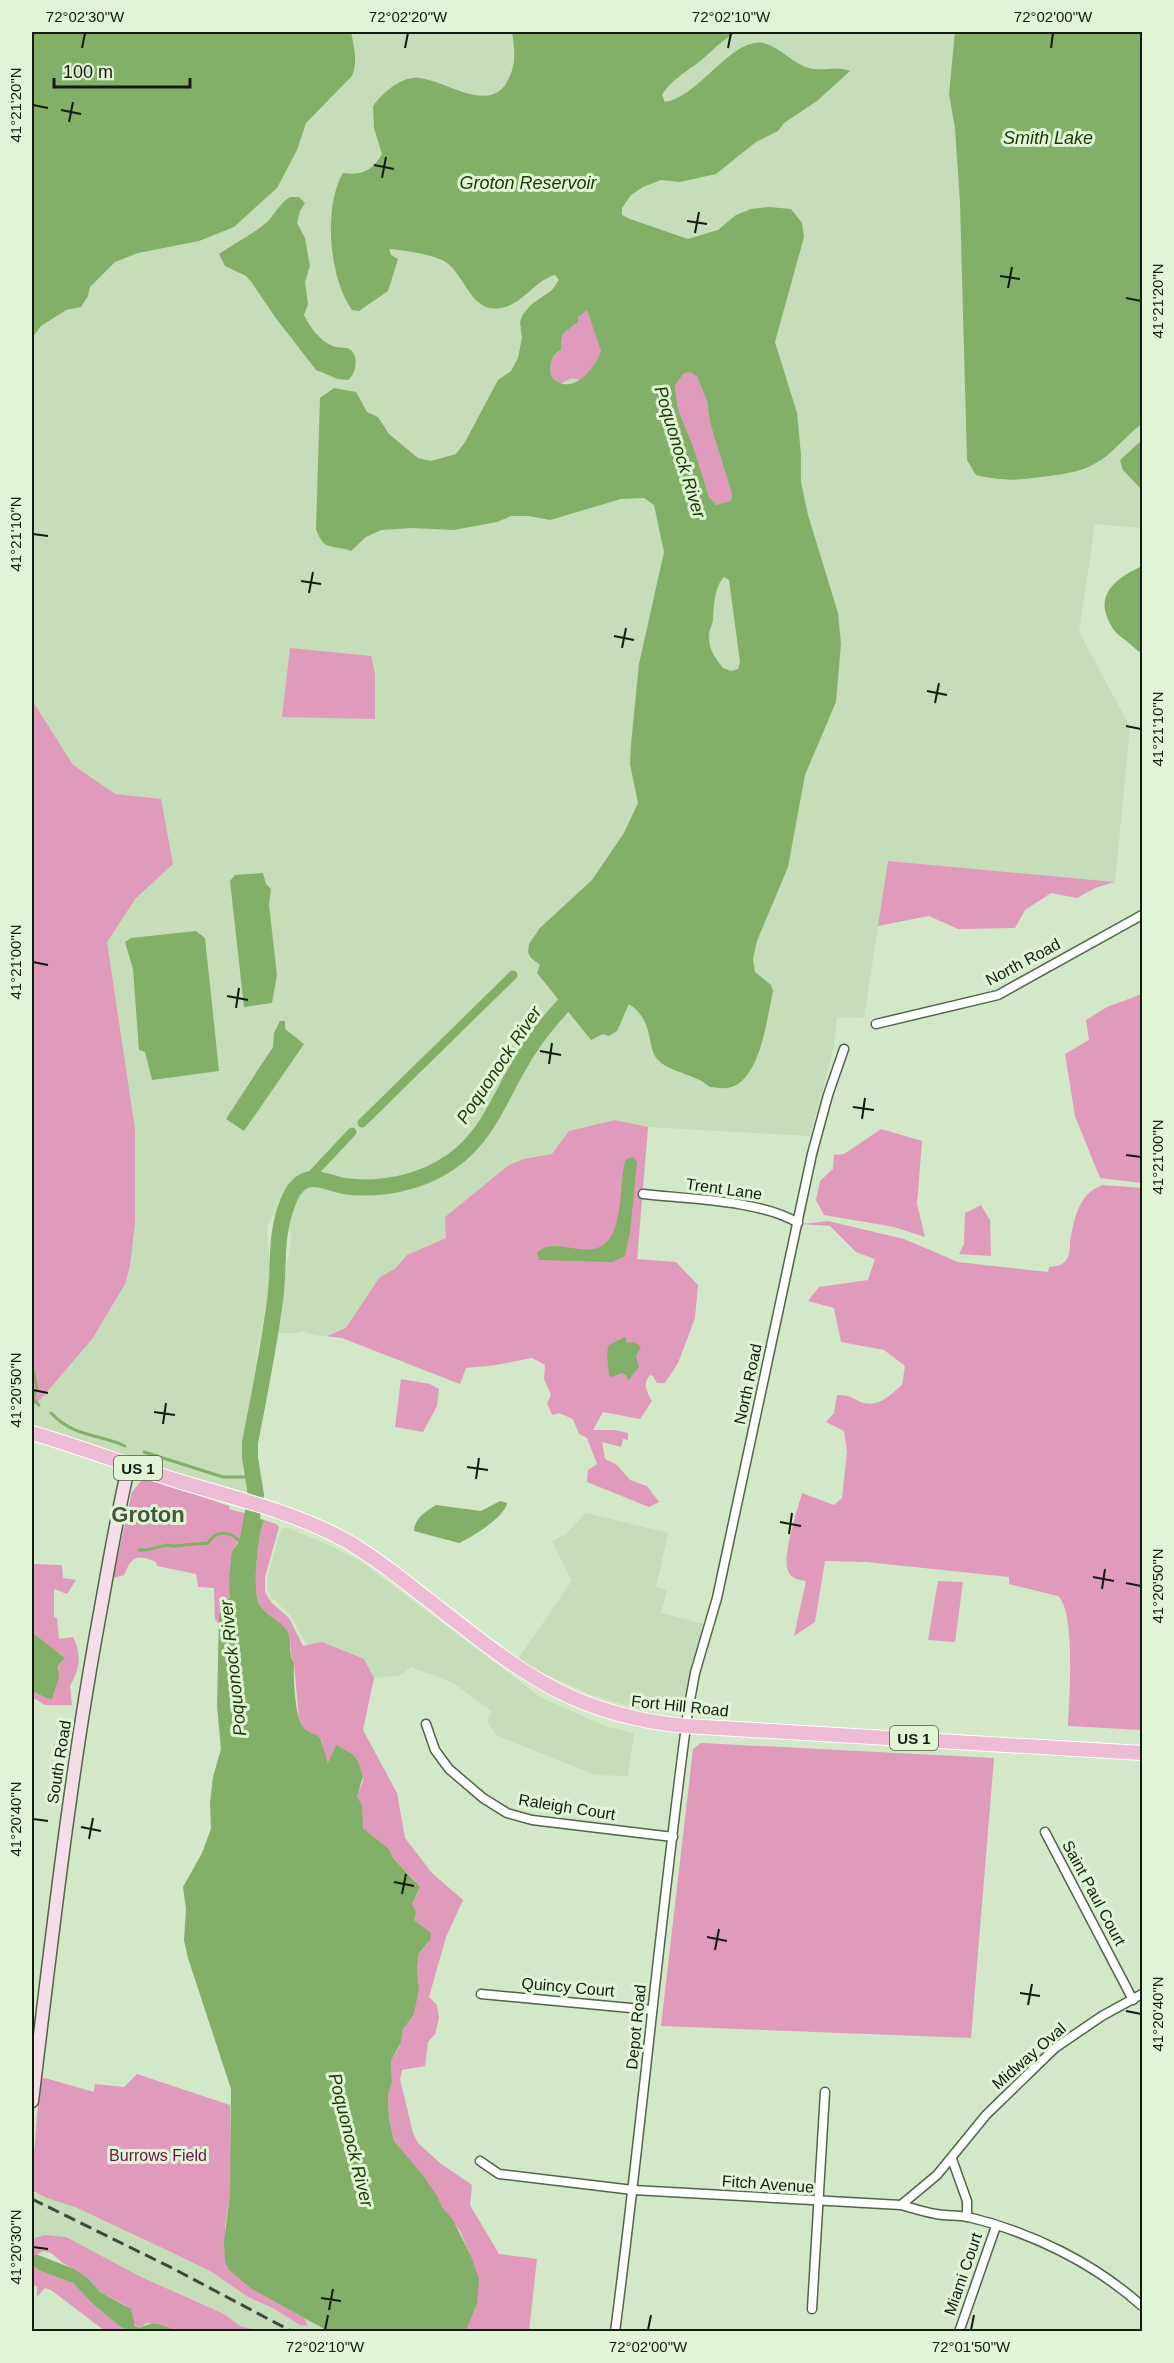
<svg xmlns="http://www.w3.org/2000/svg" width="1174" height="2363" viewBox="0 0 1174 2363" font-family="Arial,sans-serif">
	<rect width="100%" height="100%" fill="#d3e7c9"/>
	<g fill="#c5ddb8">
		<polygon points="32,32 1142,32 1142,528 1095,524 1079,632 1130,727 1115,882 888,861 864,1018 837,1017 834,1046 810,1136 648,1127 636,1278 488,1302 460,1384 342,1338 315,1335 303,1331 294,1333 275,1333 292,1235 273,1215 267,1226 271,1278 258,1347 242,1471 249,1493 196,1479 32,1425 32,1407 41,1399 93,1338 125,1284 130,1266 61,748 32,700"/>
		<polygon points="586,1513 668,1533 656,1587 667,1590 661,1613 704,1624 690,1677 684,1709 681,1713 638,1709 589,1694 538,1671 518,1659 572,1581 552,1541 565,1535"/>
		<polygon points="285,1527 327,1544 363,1563 540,1697 607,1727 634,1733 628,1776 595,1775 496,1735 487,1721 492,1711 453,1683 411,1667 401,1675 374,1678 364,1659 307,1644 291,1616 271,1597 268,1587 268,1577 275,1549 281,1531"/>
		<polygon points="32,2183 286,2308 328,2331 231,2331 55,2238 32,2239"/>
	</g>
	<g fill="#e09bbc">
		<path d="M587,309L602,351L589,373L581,380L572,378L560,384L552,377C548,367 551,355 561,350V339L565,330L574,326L578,317Z"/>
		<polygon points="690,372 697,375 707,401 710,423 732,494 731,501 716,505 709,497 693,446 678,410 675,386 683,374"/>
		<polygon points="290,648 371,656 375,674 375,719 282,717"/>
		<polygon points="32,700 73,765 115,794 161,799 173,864 136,898 107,942 135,1129 135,1223 130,1266 125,1284 93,1338 41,1399 32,1407"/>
		<polygon points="888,861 1115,882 1095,888 1077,898 1051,893 1025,910 1015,928 958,929 929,916 878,926"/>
		<polygon points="1142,994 1142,1183 1100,1178 1075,1116 1065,1054 1089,1040 1086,1020 1107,1007"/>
		<path d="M615,1120L648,1127L637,1259L676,1262L698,1285L695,1318L678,1363L665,1383H657L653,1376L650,1375C642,1384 647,1392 652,1401L640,1419L603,1412L593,1430H615L628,1433V1440L623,1439L621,1447L602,1442L605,1459L617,1465L630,1480L647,1486L659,1502L649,1507L587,1482L588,1470L597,1464L587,1438L579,1434L573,1419L559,1413L552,1415L547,1403L551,1395L544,1379L545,1365L532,1358L496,1365L466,1368L460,1384L342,1338L327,1336L346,1328L379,1278L396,1268L407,1255L446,1238L445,1217L509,1165L524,1159L552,1154L569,1131Z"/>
		<polygon points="881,1129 922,1141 917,1204 925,1237 894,1227 824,1215 816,1200 820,1181 833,1169 834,1155 844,1154"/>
		<path d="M1103,1185L1142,1188V1730L1068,1726C1069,1701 1076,1611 1058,1596L1009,1584V1577L867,1562L825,1561L815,1622L794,1636L806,1581C799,1580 793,1579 789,1573C780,1560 798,1509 802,1493L834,1505L842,1498L847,1452L844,1431L826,1422L834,1413L837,1395C853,1395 851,1399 864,1403C880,1407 891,1394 902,1385L905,1366L884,1350L841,1342L834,1308L808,1301L819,1287L868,1280L875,1259L856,1252L830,1226L801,1224L828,1221L904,1239L958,1262L1048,1272L1049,1267C1056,1266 1062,1266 1066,1260C1070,1256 1070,1248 1070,1242C1074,1220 1078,1193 1103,1185Z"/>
		<polygon points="981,1205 990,1220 991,1256 959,1254 964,1244 965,1213"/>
		<polygon points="401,1379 430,1384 439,1389 437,1406 423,1432 395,1427"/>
		<path d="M142,1480L160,1482L229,1506V1509L244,1513C251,1537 236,1536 233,1553C230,1568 231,1581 230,1596C223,1605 218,1612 219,1624L215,1619L214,1588L198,1587L196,1574L157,1566L156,1562C137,1554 132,1556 124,1575L113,1578L132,1492Z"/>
		<path d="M264,1520L276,1524L279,1527L265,1577V1592L272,1603L289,1618L303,1646L322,1642L364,1659L374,1678L363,1730L397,1793L405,1838L432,1873L463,1900L446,1937L429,1997L437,2005L439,2018L435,2034L428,2042L425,2066L402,2070L400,2079L413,2133L418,2143L440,2163L472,2185L470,2205L499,2254L537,2259L529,2331H466L477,2304L471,2256L460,2231L442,2207L438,2197L394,2141L389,2118L388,2095L392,2082L391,2061L399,2047L403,2029L414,2011L419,1989L417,1970L419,1953L428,1943L425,1929L414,1920L412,1904L419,1890L415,1881L393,1858L389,1849L363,1828L360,1803L357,1797C358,1791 363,1784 363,1779C364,1766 345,1751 336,1745L328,1764L323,1751L322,1741L304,1730L299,1720L294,1662C288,1652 293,1640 287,1630C280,1620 265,1615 259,1604C252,1591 258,1534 264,1520Z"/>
		<path d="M32,1564L62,1565L63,1578L76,1580L67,1594L54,1589V1617L57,1618L59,1639L73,1637C82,1655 80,1669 70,1686L72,1705H45L32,1697V1691L46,1698L59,1669L58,1665L65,1658L32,1632Z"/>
		<polygon points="938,1581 963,1582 955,1642 928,1640"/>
		<polygon points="701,1743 994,1758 971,2038 661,2026 693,1749"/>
		<polygon points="137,2074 230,2105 231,2162 230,2194 225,2227 229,2270 250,2288 305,2318 307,2326 300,2325 273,2308 248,2297 212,2272 171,2252 75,2207 47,2198 32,2190 34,2179 32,2178 40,2079 45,2078 94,2092 95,2084 124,2087"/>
		<polygon points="45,2235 66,2237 141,2277 224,2314 240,2326 259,2331 177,2331 147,2323 140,2328 132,2323 133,2316 125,2305 100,2292 88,2278 63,2263 51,2253 43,2251 32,2258 32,2245 35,2238"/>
		<polygon points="32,2265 40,2271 73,2283 94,2305 119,2326 130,2331 105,2331 51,2290 45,2288 37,2297 37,2287 32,2283"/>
	</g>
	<g fill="#82b068" fill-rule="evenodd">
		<path d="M32,32H351C354,47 358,61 352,76L306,123L297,150L277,188L234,227L199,241L138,253L115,262L90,287L88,296L81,307L66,310L41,326L32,338Z"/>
		<path d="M512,32H737C724,39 717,46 706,56C691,70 673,77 662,95L665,102C698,98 732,37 763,43C780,47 793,64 809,68C825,72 833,65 850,71L817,101L784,123L778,131L756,142L716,174L680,182L661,180L643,187L631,195L622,208V215L630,219L688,239L718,230L736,215L751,209L769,207L791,209L802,223L804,237L775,342L797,413L801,455V482L808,515L838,613L841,644L836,702L805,775L788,867L757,941L753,959L755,972L771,985L773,991C767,1018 762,1067 738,1084C729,1090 720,1088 710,1087C696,1074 672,1073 659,1061C645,1048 656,1022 629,1004L617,1031L609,1036L603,1034L591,1040L537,973L540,965L531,958L528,952L529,944L540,928L592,880L624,833L638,803L630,764L631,744L639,664L664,552L654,505L644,498L621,499L550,520L529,516H511L497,522L454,530L412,528L381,530L366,537L351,551C331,544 324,552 316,529L320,398L334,388L356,392L367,412L378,417L389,434L418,458L431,461L456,454L465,442L498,380L511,371L518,358L522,338L520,322L523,314L532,304L552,290L559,280L555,275C536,280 525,301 505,307C472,317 467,278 447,263C437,255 403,250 389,249L391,255L398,259L388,291L359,311L352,310C329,278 323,207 343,173C362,176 373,170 382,154L374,128L373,106C383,93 401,76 419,78C444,80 486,112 505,85C517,67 515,52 512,32ZM587,310L601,351C595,369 571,398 552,377C548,367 551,355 561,350C561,329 564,334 578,322V317ZM690,372L697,376L707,401L710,423L732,494L731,501L716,505L709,497L693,446L678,410L675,386L683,374ZM724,577L729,580L740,662L738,669L731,671L723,668C716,659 709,650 709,638C708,631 713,625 713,619C714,606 714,587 724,577Z"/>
		<path d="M955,32H1142V424C1127,434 1116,450 1101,460C1082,472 1069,473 1049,476C1017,480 1008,482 976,475L967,460L960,203L955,128L949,94Z"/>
		<path d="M290,197H299L305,203L300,211L297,223L305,238L310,266L305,282L308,304L304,315C309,326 321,342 333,346C338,349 346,346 351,350C359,358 356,374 348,380L338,379L316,370L275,317L252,283L246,276L225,266L219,254C235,243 252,235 267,222C275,214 280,203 290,197Z"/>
		<polygon points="1142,440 1142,490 1123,470 1120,460"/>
		<path d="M1142,566V653C1135,650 1131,644 1124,639C1116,634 1111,627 1107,617C1097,590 1121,576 1142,566Z"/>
		<polygon points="263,873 266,884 271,889 269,905 277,975 272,1003 244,1007 230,881 235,875"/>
		<polygon points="196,931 205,938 219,1071 152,1080 145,1052 139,1050 133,969 125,942 131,938"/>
		<polygon points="280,1021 285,1021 285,1029 304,1044 244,1131 226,1119 273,1047 274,1033"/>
		<path d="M633,1157L637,1162L630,1232L625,1256L612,1262L539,1260L537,1253C556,1231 598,1271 614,1230C621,1212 621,1184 624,1165L626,1159Z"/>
		<path d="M625,1337L627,1343L634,1342L641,1347L636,1356L639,1367L628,1381L626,1375L622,1373L612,1377L609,1376C609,1365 605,1355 609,1345Z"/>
		<path d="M500,1501L507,1503C506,1516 471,1538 459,1543L414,1531C414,1519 426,1511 436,1505L481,1511Z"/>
		<path d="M244,1513L264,1520C258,1534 252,1591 259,1604C265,1615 280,1620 287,1630C293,1640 287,1653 294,1662C293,1675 295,1717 303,1727C307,1733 314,1733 319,1737C322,1740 326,1758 328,1763L336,1745L352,1754L358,1761L363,1776L357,1797L362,1805L363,1828L389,1849L393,1858L420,1887L412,1904L416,1912L414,1920L431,1933L430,1940L419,1953L417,1970L419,1989L414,2014L403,2029L401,2042L391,2061L392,2082L388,2095L389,2119L394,2141L421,2173L438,2197L442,2207L453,2220L471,2256L479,2279L477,2304L466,2331H328L250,2288L229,2270L225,2262L224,2241L230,2194L231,2089L188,1958L184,1940L186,1909L183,1887L202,1853L211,1829L210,1803L213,1777L221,1749L217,1706L219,1615L230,1596L229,1577L232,1552L245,1531L246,1522Z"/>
		<polygon points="32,1632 65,1658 58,1665 59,1677 52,1699 46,1698 32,1691"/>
		<path d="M36,2254L74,2269L88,2278L100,2292L131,2309L135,2326L140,2328C155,2319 162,2326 177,2331H130L119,2326L94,2305L73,2283L40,2271L32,2265V2258Z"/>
	</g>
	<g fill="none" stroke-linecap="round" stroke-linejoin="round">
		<g stroke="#82b068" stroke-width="3">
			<polyline points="33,1371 37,1388 33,1399 39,1405"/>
			<path d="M51,1413C75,1438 97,1433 125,1446"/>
			<polyline points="144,1452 223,1477 254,1477"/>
			<path d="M139,1550H146L167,1545L174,1546L208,1543C217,1529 232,1531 242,1544"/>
		</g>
		<g stroke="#82b068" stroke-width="9">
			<polyline points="362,1123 513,975"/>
			<polyline points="307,1180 352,1132"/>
		</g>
		<path stroke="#82b068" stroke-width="16" d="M248,1539L256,1495L250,1458V1443C259,1395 269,1348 275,1300C280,1265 274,1237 288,1202C292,1191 300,1179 313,1179C323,1179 333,1184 344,1186C380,1191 422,1183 452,1161C487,1137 500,1097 521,1062C536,1035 556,1013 577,991"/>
		<defs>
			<g id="minor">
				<polyline points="876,1024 998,995 1142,915"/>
				<path d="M643,1194C686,1199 761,1200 798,1223"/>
				<polyline points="426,1724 435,1750 449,1769 483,1798 507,1813 532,1820 673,1837"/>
				<polyline points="1045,1832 1133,2000"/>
				<polyline points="481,1994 652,2010"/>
				<polyline points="952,2159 967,2201 967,2217"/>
				<path d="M480,2161L499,2174L633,2190L901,2205C912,2208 924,2212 936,2214C947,2216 958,2215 968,2217C1031,2232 1094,2263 1142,2306"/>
				<polyline points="901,2205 937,2175 986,2115 1055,2048 1102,2016 1142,1994"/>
				<polyline points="812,2309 825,2092"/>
				<path d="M615,2332C642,2125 660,1918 688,1711L695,1673L717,1598L812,1154L828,1095L844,1049"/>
				<polyline points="959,2332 996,2226"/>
			</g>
			<path id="secondary" d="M32,2101C52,1938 70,1775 100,1613C109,1564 117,1514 129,1465"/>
			<path id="primary" d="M32,1433C81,1447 129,1466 178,1481C234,1498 294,1512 345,1540C375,1557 400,1578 426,1598C516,1668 568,1715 686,1726L1142,1753"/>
		</defs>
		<use href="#minor" stroke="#52644a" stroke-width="11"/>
		<use href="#secondary" stroke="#52644a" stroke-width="15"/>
		<use href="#primary" stroke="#fff" stroke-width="16"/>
		<use href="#minor" stroke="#fff" stroke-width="8"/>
		<use href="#secondary" stroke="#f6ddea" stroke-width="12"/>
		<use href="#primary" stroke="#eebcd4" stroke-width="14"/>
		<polyline stroke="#404a3b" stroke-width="3" stroke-dasharray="12 6" stroke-linecap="butt" points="32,2199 172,2268 293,2332"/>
	</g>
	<path fill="none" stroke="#141b10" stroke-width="2" d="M82,48L85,33M405,48L408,33M728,48L731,33M1051,48L1053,33M33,105L48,108M61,110L81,114M69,122L73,102M374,165L394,169M382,178L386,157M687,221L707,224M695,233L699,212M1000,276L1020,279M1008,288L1012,267M1126,298L1141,301M33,534L48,536M301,581L321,584M309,593L313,572M614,636L634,640M622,648L626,628M927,691L947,695M935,703L939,683M1126,726L1141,729M33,962L48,965M227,996L248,1000M236,1008L239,988M540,1051L561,1055M549,1064L552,1043M853,1107L874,1110M862,1119L865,1098M1126,1155L1141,1157M33,1390L48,1393M154,1412L175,1415M163,1424L166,1403M467,1467L488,1470M476,1479L479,1458M780,1522L801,1526M789,1534L792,1513M1093,1577L1114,1581M1126,1583L1141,1586M1102,1589L1105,1569M33,1819L48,1821M81,1827L101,1831M89,1839L93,1818M394,1882L414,1886M402,1894L406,1874M707,1937L727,1941M715,1950L719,1929M1020,1993L1040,1996M1028,2005L1032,1984M1126,2011L1141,2014M33,2247L48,2249M321,2298L341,2301M329,2310L333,2289M325,2330L328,2315M648,2330L651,2315M971,2330L974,2315"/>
	<g text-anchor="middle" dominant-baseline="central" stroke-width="6" stroke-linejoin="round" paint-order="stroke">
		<g fill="#e0f5d6" stroke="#515c4b" stroke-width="1.5">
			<rect x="114" y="1456" width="48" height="24" rx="4.5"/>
			<rect x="890" y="1726" width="48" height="24" rx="4.5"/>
		</g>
		<g font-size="15" font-weight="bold" fill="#141b10">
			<text x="138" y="1468">US 1</text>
			<text x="914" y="1738">US 1</text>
		</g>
		<g font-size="16" fill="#141b10" stroke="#e0f5d6">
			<text transform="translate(1023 962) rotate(-28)">North Road</text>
			<text transform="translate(724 1189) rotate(8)">Trent Lane</text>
			<text transform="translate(748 1384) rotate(-78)">North Road</text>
			<text transform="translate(680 1706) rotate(6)">Fort Hill Road</text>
			<text transform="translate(59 1762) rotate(-81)">South Road</text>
			<text transform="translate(567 1807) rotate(9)">Raleigh Court</text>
			<text transform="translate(1094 1893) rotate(62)">Saint Paul Court</text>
			<text transform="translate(568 1987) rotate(5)">Quincy Court</text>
			<text transform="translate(636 2027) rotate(-84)">Depot Road</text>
			<text transform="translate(1029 2056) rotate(-41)">Midway Oval</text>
			<text transform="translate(768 2184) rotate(4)">Fitch Avenue</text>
			<text transform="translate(963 2274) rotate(-71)">Miami Court</text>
		</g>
		<g font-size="16" fill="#72104c" stroke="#e0f5d6">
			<text x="158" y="2155">Burrows Field</text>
		</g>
		<g font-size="18" font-style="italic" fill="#193702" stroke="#e0f5d6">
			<text x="1048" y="138">Smith Lake</text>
			<text x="528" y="183">Groton Reservoir</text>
			<text transform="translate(680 452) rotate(73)">Poquonock River</text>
			<text transform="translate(499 1065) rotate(-56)">Poquonock River</text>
			<text transform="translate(233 1668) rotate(-96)">Poquonock River</text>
			<text transform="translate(351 2140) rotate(76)">Poquonock River</text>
		</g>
		<g font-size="22" font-weight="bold" fill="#45563c" stroke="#e0f5d6">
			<text x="148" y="1514">Groton</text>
		</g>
	</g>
	<rect width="1174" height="2363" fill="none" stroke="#e0f5d6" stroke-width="66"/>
	<path d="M54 78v9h136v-9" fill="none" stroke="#141b10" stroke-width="3"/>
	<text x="63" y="78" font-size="18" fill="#141b10" stroke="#e0f5d6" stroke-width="4.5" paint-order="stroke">100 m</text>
	<rect x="33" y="33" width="1108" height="2297" fill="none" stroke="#141b10" stroke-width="2"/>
	<g font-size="15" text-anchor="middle" fill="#141b10">
		<text x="85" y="22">72°02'30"W</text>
		<text x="408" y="22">72°02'20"W</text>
		<text x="731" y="22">72°02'10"W</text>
		<text x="1053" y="22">72°02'00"W</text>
		<text transform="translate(16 105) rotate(-90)" y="5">41°21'20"N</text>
		<text transform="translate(1158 301) rotate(-90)" y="5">41°21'20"N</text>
		<text transform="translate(16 534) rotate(-90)" y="5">41°21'10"N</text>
		<text transform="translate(1158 729) rotate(-90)" y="5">41°21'10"N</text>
		<text transform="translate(16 962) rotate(-90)" y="5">41°21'00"N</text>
		<text transform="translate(1158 1157) rotate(-90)" y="5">41°21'00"N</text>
		<text transform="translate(16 1390) rotate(-90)" y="5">41°20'50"N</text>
		<text transform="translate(1158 1586) rotate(-90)" y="5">41°20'50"N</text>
		<text transform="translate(16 1819) rotate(-90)" y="5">41°20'40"N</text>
		<text transform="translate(1158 2014) rotate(-90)" y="5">41°20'40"N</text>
		<text transform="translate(16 2247) rotate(-90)" y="5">41°20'30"N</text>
		<text x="325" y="2352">72°02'10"W</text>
		<text x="648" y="2352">72°02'00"W</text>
		<text x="971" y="2352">72°01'50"W</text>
	</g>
</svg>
